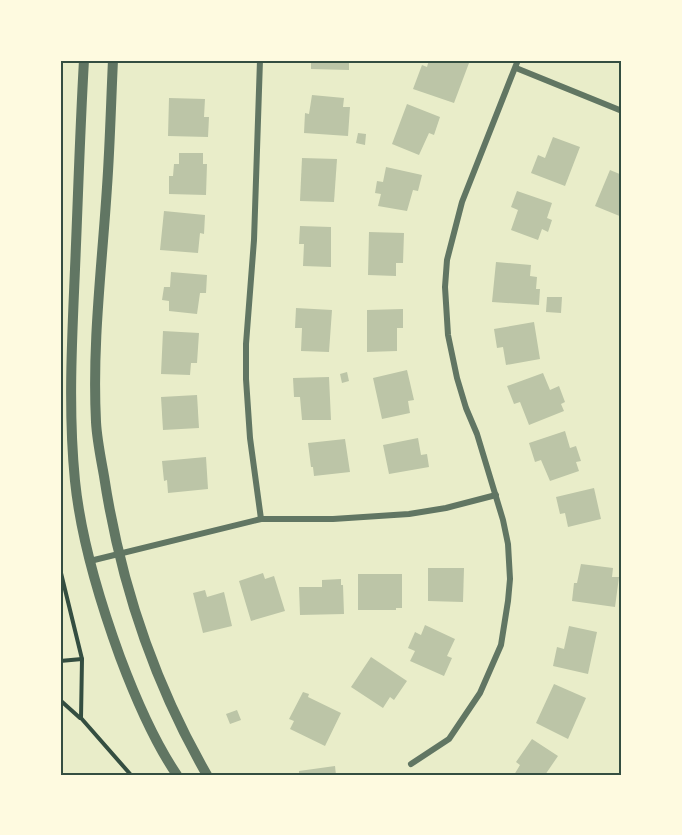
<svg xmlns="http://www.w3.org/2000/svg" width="682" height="835" viewBox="0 0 682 835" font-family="'Open Sans',sans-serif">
	<rect width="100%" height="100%" fill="#e9edc9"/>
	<g fill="#bcc5a7">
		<polygon points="311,60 349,60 349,70 311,69"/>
		<polygon points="429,60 461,60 469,63 454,103 413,89 422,65 427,67"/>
		<polygon points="312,95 344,98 343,107 350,107 348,136 304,133 305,113 309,114"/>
		<polygon points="169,98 205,99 204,117 209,117 208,137 168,136"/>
		<polygon points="407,104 440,117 434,135 429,133 419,155 392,144"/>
		<polygon points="358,133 366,134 365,145 356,143"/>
		<polygon points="553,137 580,147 565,186 531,173 538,155 545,158"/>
		<polygon points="179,153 203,153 203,164 207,164 206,195 169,194 169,176 173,176 174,164 179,164"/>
		<polygon points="302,158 337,159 334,202 300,201"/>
		<polygon points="386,167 422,175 418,191 413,190 407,211 378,206 381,194 375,193 377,181 383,182"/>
		<polygon points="610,170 622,175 622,217 595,206"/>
		<polygon points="517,191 552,203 547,218 552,220 548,232 542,229 538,240 511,230 518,210 511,207"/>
		<polygon points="164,211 205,215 204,234 200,233 198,253 160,250"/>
		<polygon points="300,226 331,227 331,267 303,266 304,244 299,244"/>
		<polygon points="369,232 404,233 403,263 396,263 396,276 368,275"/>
		<polygon points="496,262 531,265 530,276 537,277 536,289 540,289 539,305 492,302"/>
		<polygon points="171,272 207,275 206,293 200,293 197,314 169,311 169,301 162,300 164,287 170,287"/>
		<polygon points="547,297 562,297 561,313 546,312"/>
		<polygon points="296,308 332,310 329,352 301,351 302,328 295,328"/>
		<polygon points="403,309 403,328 397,328 397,351 367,352 367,310"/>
		<polygon points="534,322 540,359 506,365 503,347 497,348 494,329"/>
		<polygon points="163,331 199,333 197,363 191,363 190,375 161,374"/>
		<polygon points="407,370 414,400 408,401 410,413 382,419 373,378"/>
		<polygon points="347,372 349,381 342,383 340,374"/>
		<polygon points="543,373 550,390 559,386 565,402 561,404 564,411 529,425 520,402 514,404 507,386"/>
		<polygon points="329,377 331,420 302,420 300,397 294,397 293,378"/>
		<polygon points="197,395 199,428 163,430 161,397"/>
		<polygon points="565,431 570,448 576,446 581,461 576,462 579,471 550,481 541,460 535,462 529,443"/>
		<polygon points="418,438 421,455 427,454 429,467 389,474 383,445"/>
		<polygon points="345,439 350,472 314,476 313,467 311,467 308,443"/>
		<polygon points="206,457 208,489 168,493 167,480 164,481 162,461"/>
		<polygon points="594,488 601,519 568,527 565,513 560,514 556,497"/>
		<polygon points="581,564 613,568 612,577 619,577 615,607 572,601 574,583 577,583"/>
		<polygon points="428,568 464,568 463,602 428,601"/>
		<polygon points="263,573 265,579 274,576 285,611 251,621 239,581"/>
		<polygon points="358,574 402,574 402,608 396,608 396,610 358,610"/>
		<polygon points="341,579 341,585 343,585 344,614 300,615 299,587 322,587 322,580"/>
		<polygon points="205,590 207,597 224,592 232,626 203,633 193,593"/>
		<polygon points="425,625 455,639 447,656 452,658 444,676 410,661 415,651 408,648 415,632 421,635"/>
		<polygon points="569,626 597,632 588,674 553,666 557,647 564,649"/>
		<polygon points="371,657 407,681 394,700 390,697 383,708 351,687"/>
		<polygon points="554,684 586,698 568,739 536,723"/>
		<polygon points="303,692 309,694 308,697 341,713 325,746 290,729 294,721 289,719"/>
		<polygon points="237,710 241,720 230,724 226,714"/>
		<polygon points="532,739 558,756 545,775 514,775 520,765 516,762"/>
		<polygon points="335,766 336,775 299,775 299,771"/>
	</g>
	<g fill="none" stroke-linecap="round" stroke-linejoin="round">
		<g stroke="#344e41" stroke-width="4">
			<polyline points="60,569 82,659 81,718 131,775"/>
			<polyline points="60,661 82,659"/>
			<polyline points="60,700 80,718"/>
		</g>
		<g stroke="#617663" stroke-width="6">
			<polyline points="260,60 254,240 246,344 246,379 250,438 261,519"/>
			<polyline points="516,68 622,111"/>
			<polyline points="90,561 261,519 333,519 409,514 446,508 496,495"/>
			<polyline points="411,764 449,739 480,693 501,645 508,601 510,579 508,544 503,520 477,434 466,408 457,378 448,335 445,287 447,260 462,202 518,60"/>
		</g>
		<g stroke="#617663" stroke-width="10">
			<path d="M84,60C80,129 78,199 75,269C72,340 68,410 75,481C81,540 100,602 120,657C135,697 153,740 177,775"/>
			<path d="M113,60C111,102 110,145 107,187C102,266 92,343 96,422C97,440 101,459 104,476C120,581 154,683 207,775"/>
		</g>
	</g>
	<rect width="682" height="835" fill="none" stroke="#fefae0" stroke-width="123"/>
	<rect x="62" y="62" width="558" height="712" fill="none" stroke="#344e41" stroke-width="2"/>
</svg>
